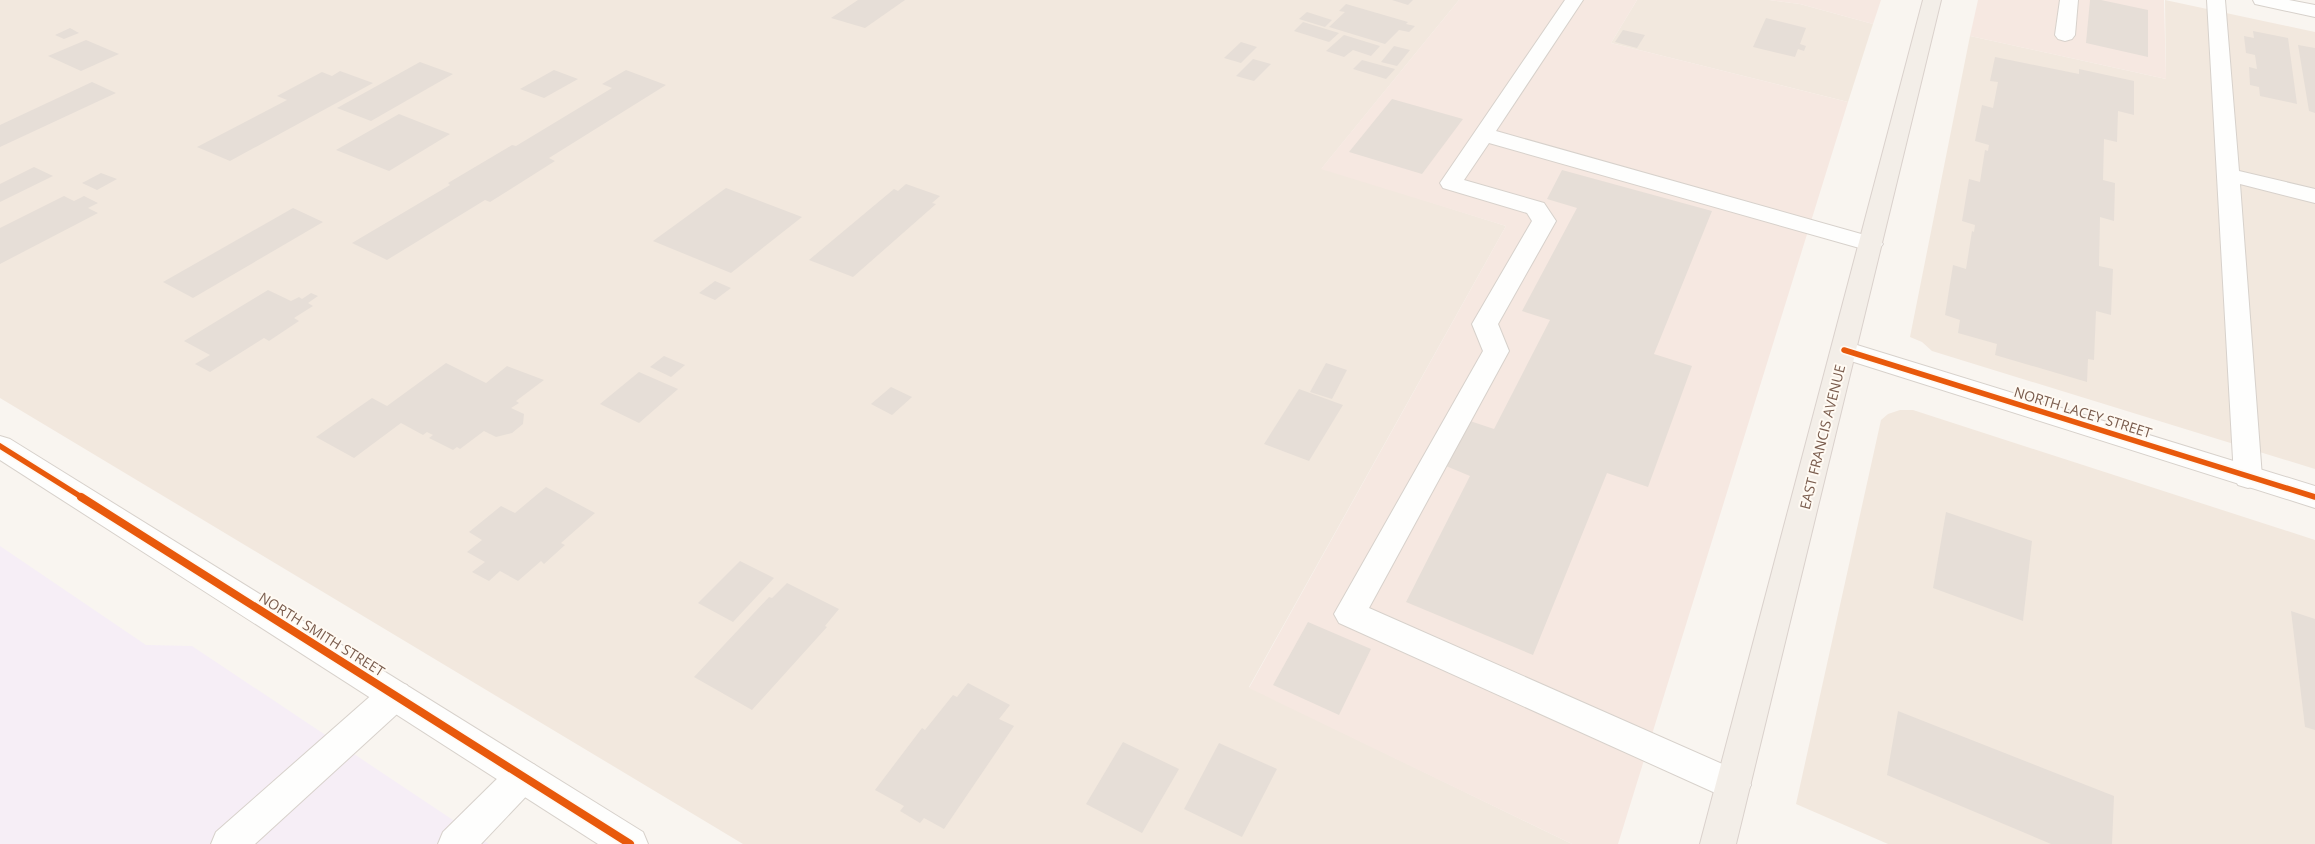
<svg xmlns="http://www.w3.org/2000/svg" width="2315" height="844" viewBox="0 0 2315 844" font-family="'Open Sans',sans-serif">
	<rect width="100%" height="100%" fill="#f9f5f0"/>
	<g fill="#f2e8de">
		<polygon points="0,0 1459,0 1322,168 1506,226 1249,687 1572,844 743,844 0,398"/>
		<polygon points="1637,0 1769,0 1800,4 1873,24 1848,102 1611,43"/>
		<polygon points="2165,0 2315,32 2315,469 1932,351 1922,342 1910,337 1970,36 2166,79"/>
		<polygon points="1900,410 1913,410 2315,540 2315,844 1888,844 1796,804 1881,420 1888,414"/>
	</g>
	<g fill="#f6e8e1">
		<polygon points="1459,0 1637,0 1611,43 1848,102 1618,844 1572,844 1249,688 1506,226 1321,169"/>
		<polygon points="1769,0 1881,0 1873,24 1800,4"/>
		<polygon points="1978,0 2164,0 2166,79 1970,36"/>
	</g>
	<polygon fill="#f6eef6" points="0,546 146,645 192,646 489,844 0,844"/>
	<g fill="#e6ded7">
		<polygon points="858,0 905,0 865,28 831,18"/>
		<polygon points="1392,0 1413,0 1408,5"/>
		<polygon points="2090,0 2101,0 2148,10 2148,57 2086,43"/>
		<polygon points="1346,4 1408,22 1406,24 1415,26 1409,32 1399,30 1385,44 1329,27 1345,12 1339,11"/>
		<polygon points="1307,12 1332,20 1325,27 1299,19"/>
		<polygon points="1766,18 1806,28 1800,44 1806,46 1804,51 1798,49 1795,57 1753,47"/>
		<polygon points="1303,22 1339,33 1329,42 1294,31"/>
		<polygon points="70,28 79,33 64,39 55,35"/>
		<polygon points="1623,30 1645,35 1637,48 1615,42"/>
		<polygon points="2253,31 2288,38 2297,104 2260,96 2259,87 2250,85 2249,67 2257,69 2255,55 2246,53 2244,36 2254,38"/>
		<polygon points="1344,35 1380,46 1371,56 1353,50 1344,57 1326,51"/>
		<polygon points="86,40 119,54 81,71 48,56"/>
		<polygon points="1241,42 1257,47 1241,63 1224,58"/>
		<polygon points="2298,45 2315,48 2315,113 2309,111"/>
		<polygon points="1394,46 1410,50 1397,66 1381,62"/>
		<polygon points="1995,57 2079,74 2079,69 2134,81 2134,115 2118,111 2117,142 2104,139 2103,180 2115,183 2114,221 2100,217 2099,266 2113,269 2111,315 2096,311 2094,360 2088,359 2087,382 1995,355 1997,344 1958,333 1960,320 1945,315 1953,265 1966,269 1972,231 1974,232 1975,225 1962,221 1969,179 1980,182 1985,150 1988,151 1989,145 1975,141 1982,105 1993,108 1998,82 1990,81"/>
		<polygon points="1253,59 1271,64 1254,81 1236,76"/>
		<polygon points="1362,60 1395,69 1386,79 1353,69"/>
		<polygon points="420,62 453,74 371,121 337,108"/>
		<polygon points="554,70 578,79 544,98 520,89"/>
		<polygon points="626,70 666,85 549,158 555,161 490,202 485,200 387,260 352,243 450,185 448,183 512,145 516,146 612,88 602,84"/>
		<polygon points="340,71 373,83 230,161 197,147 287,100 277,96 322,72 332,76"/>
		<polygon points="92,82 116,93 0,147 0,125"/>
		<polygon points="1392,99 1463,119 1422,174 1349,152"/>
		<polygon points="399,114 450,134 389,171 336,150"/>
		<polygon points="34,167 53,176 0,202 0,184"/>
		<polygon points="1562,170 1712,211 1654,354 1692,366 1648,487 1607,473 1533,655 1406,602 1470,476 1446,466 1470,421 1494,429 1550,320 1522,311 1577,208 1547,199"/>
		<polygon points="101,173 117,179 97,190 82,183"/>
		<polygon points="906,184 940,196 932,203 936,204 853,277 809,260 894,189 898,191"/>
		<polygon points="726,188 802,217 731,273 653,241"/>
		<polygon points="64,196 74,201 84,196 98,203 88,208 98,213 0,264 0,228"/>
		<polygon points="293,208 323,222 193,298 163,282"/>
		<polygon points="715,281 731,288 715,300 699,293"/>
		<polygon points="268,290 291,301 299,297 302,299 311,293 318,296 308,303 313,306 294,318 299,321 269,341 264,338 210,372 195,364 210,355 184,341"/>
		<polygon points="664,356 685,365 671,377 650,367"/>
		<polygon points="446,363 486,383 507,366 544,380 516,401 519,403 511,408 524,414 523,424 512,433 496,437 484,431 460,449 457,447 453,450 429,438 433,435 427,432 423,435 401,423 354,458 316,437 372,398 387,406"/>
		<polygon points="1326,363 1347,370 1332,399 1310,392"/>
		<polygon points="639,372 678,389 639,423 600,404"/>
		<polygon points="891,387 912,397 892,415 871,404"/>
		<polygon points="1299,389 1343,405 1309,461 1264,444"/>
		<polygon points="546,487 595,513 561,543 565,545 544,564 541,561 518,581 500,571 489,581 472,572 485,562 467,552 482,540 469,532 501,506 515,513"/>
		<polygon points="1946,512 2032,541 2023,621 1933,588"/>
		<polygon points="740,561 774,578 733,622 698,603"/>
		<polygon points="787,583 839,609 825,626 827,627 752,710 694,677 769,597 772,598"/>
		<polygon points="2291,611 2315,619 2315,730 2305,727"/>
		<polygon points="1308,622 1371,649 1339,715 1273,685"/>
		<polygon points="968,683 1010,705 999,719 1014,726 944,829 924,818 920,823 900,811 904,806 875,790 922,728 925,730 953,695 957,697"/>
		<polygon points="1898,711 2114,796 2112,844 2051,844 1887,775"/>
		<polygon points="1123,742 1179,769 1142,833 1086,804"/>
		<polygon points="1219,743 1277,769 1242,837 1184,809"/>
	</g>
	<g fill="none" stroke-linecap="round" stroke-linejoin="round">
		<defs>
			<g id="service">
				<polygon points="1565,0 1583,0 1496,131 1879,239 1883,244 1879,249 1871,251 1863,249 1489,143 1464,180 1544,203 1556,221 1498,324 1509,351 1369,608 1745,774 1751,785 1745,796 1733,801 1339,623 1334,614 1483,351 1472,324 1532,221 1527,213 1443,188 1440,183"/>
				<polygon points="2060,0 2078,0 2075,35 2072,39 2065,41 2058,39 2055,35"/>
				<polygon points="2207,0 2225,0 2239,171 2315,189 2315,203 2240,184 2262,477 2258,485 2248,488 2238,485 2234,477"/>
				<polygon points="395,681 407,685 412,695 407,705 255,844 211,844 216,832 383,685"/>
				<polygon points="523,760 535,765 541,776 535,787 481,844 438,844 443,832 511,765"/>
			</g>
			<g id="minor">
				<polygon points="2253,0 2289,0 2315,5 2315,17 2255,4"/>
				<polygon points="1844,341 2315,486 2315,508 1835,356 1831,350 1835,344"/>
				<polygon points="0,436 10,439 643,832 648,844 598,844 0,460"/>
			</g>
			<polygon id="primary" points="1923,0 1941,0 1736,844 1700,844"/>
		</defs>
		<use href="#service" stroke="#d7d1cb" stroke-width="2"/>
		<use href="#minor" stroke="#d7d1cb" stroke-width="2"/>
		<use href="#primary" stroke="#dad1cc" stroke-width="2"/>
		<use href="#service" fill="#fefefd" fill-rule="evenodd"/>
		<use href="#minor" fill="#fefefd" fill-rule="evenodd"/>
		<use href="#primary" fill="#f3eee8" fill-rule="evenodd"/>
		<defs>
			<g id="cycleway-far1">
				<polyline points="1844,350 2315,497"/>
				<polyline points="0,446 83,498"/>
			</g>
			<polyline id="cycleway" points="81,497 630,844"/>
		</defs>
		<use href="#cycleway-far1" stroke="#fffaf3" stroke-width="9"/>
		<use href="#cycleway" stroke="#fffaf3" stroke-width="11"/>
		<use href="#cycleway-far1" stroke="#e8590c" stroke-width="5.5"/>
		<use href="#cycleway" stroke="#e8590c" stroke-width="8"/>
	</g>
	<g text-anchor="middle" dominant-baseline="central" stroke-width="4" stroke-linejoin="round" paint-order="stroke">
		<g font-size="14" fill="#7a5c4d" stroke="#fffaf3">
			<text transform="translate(2083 412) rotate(17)">NORTH LACEY STREET</text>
			<text transform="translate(1822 437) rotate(-76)">EAST FRANCIS AVENUE</text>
			<text transform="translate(322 634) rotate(32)">NORTH SMITH STREET</text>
		</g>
	</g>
</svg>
